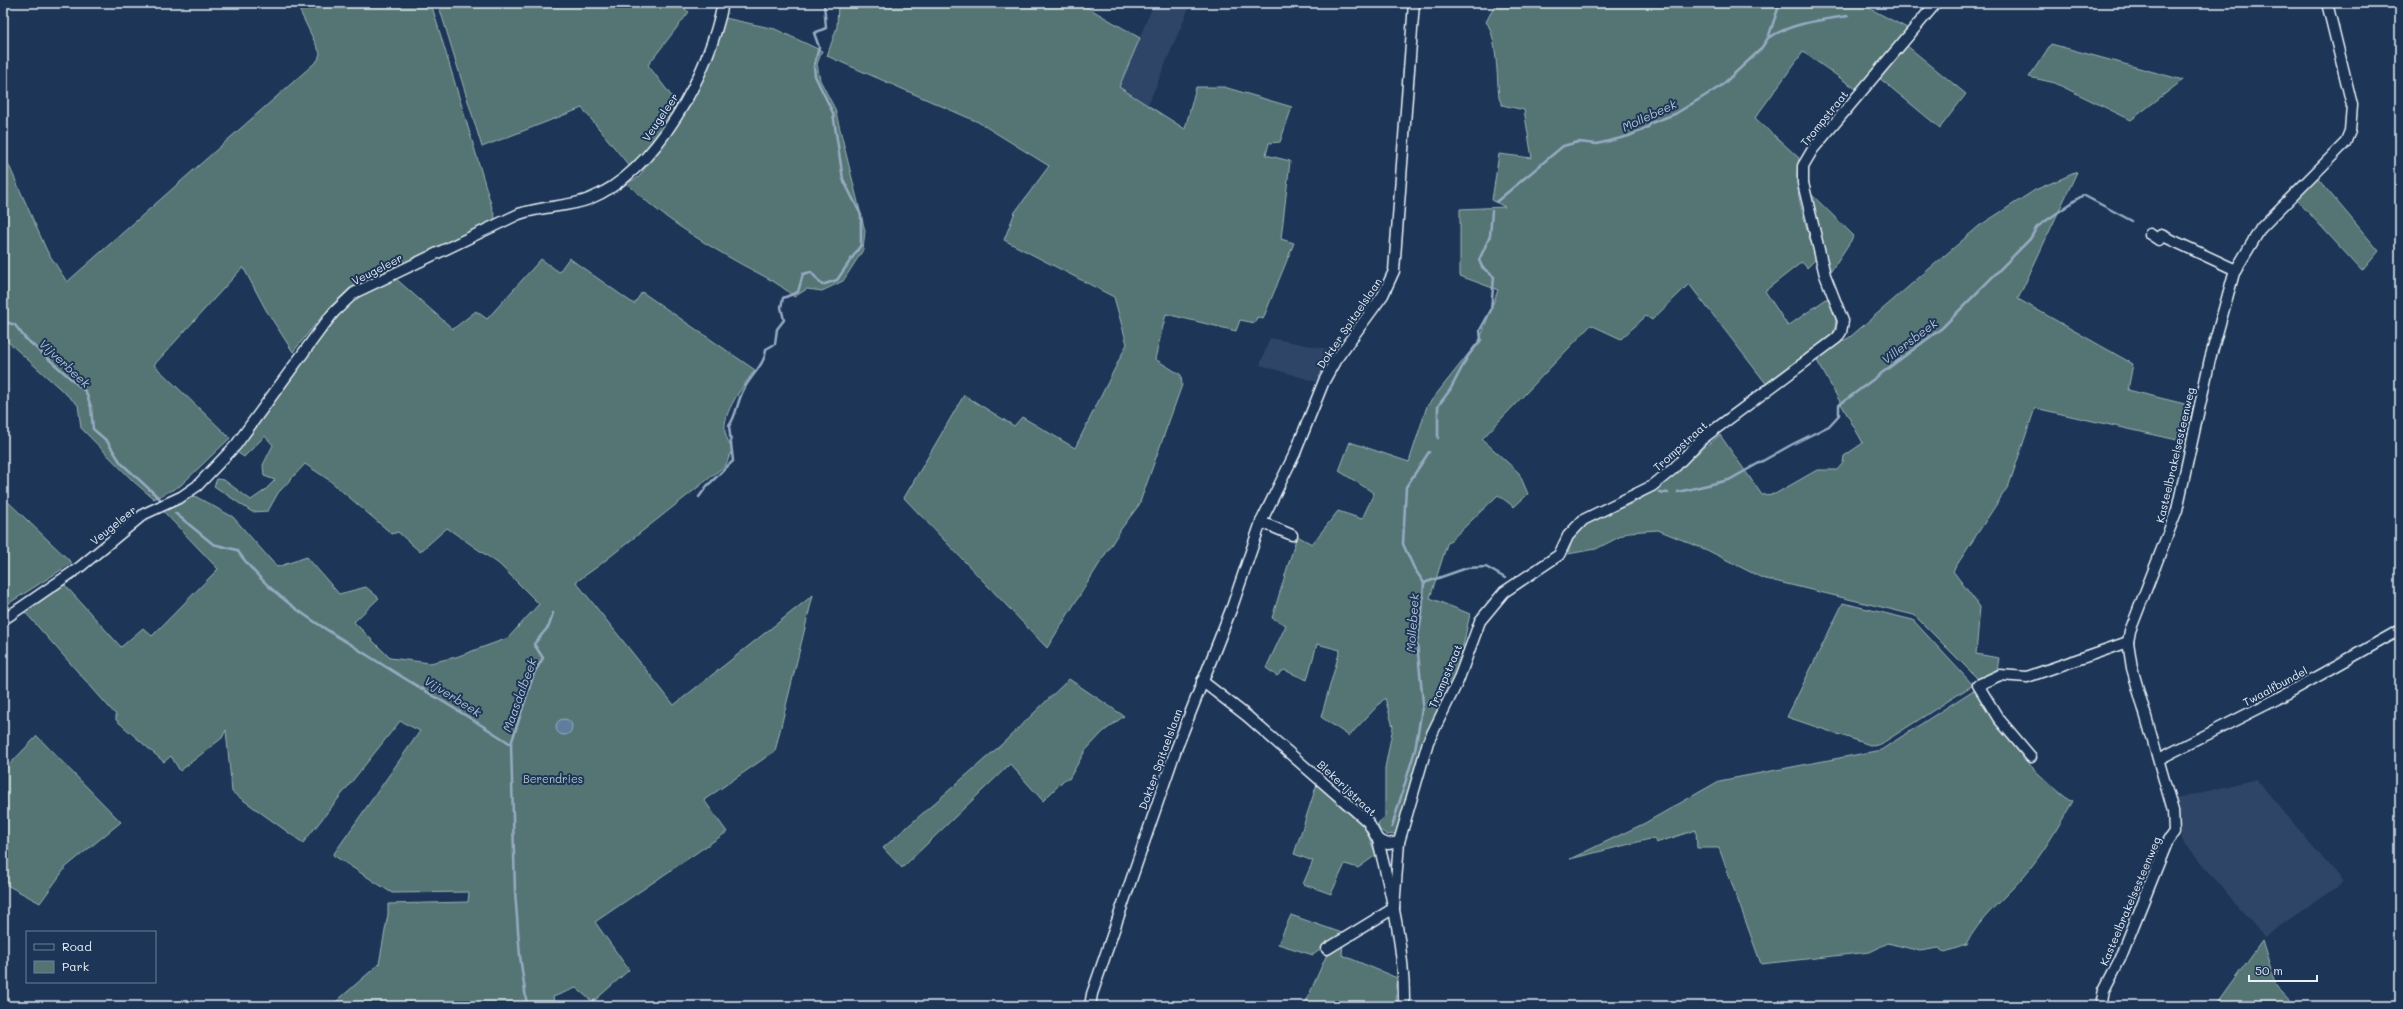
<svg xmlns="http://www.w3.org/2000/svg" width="2403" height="1009" viewBox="0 0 2403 1009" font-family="Mali,sans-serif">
	<rect width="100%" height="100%" fill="#1d3557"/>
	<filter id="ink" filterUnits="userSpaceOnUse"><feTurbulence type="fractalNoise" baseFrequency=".025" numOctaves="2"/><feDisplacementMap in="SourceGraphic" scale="8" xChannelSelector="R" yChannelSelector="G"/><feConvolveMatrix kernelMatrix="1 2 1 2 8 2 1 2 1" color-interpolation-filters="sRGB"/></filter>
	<g filter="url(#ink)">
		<g fill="#2e4568">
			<polygon points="1154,3 1191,3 1148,105 1119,87"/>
			<polygon points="1270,338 1333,350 1317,382 1260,365"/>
			<polygon points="2256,779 2343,882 2264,937 2182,840 2176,799"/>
		</g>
		<g fill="#547474" stroke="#9eb2b6">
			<polygon points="296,3 431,3 496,221 350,288 322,316 293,352 266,310 243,267 154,365 230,438 180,486 154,499 134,482 81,428 78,405 6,340 3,342 3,152 47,251 67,282 318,60 320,53"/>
			<polygon points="438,3 603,3 605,6 608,3 676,3 689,12 648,65 679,106 631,168 582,108 482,147"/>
			<polygon points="838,3 1080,3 1140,38 1119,87 1185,129 1196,87 1224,87 1292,107 1280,142 1269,143 1266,155 1290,161 1281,239 1294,243 1263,319 1257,317 1255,323 1240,320 1236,331 1166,314 1155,359 1181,375 1182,385 1139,505 1121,529 1047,648 904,498 964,395 1014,426 1022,417 1075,448 1127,344 1114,297 1004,240 1015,212 1049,166 978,122 827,56 837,27"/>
			<path d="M1496,3H1859L1909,29L1856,89L1803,52L1755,118L1799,158C1792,191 1807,227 1816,259L1807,268L1802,262L1765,291L1788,326L1829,297C1834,311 1839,321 1832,335L1768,386L1689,284L1652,320L1646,316L1621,339L1591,325L1482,439L1519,473L1528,494L1514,507L1498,495L1447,544L1430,598L1470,614L1460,660L1452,687L1428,729L1401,821L1395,834L1387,835L1379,829L1378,823L1385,817V768L1393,727L1385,698L1349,736L1321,717L1340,650L1317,644L1307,680L1284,670L1277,676L1266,668L1286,625L1272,618L1297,536L1312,544L1338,511L1362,519L1374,493L1339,471L1350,442L1409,462L1427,406L1480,339L1498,290L1460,276V209L1505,207L1492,200L1499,154L1532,158L1524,110L1502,105L1499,98C1497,80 1497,34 1486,22Z"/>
			<path d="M725,18L775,29L822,51L817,64L820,80L835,109L865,231L863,250L843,281L822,291L807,289L794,297C778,281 754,272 734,260C697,239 657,214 627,183L639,177C672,127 710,77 725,18Z"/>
			<polygon points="2051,44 2183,80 2131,120 2055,83 2029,77"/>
			<polygon points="1906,45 1966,94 1940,128 1878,77"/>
			<path d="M2077,172L2018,299L2133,364L2128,390L2193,406L2186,442L2035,408L2009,485L1953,571L1980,607L1976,654L1999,658L1997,671L1979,680L1914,615L1762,578L1707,550L1658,530L1629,532L1596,549L1568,554C1571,543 1574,532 1584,525C1601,512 1624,510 1642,498C1671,480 1693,455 1720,435L1762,495L1775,494L1817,470H1837L1843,463L1844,456L1863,443L1815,357L1850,337L1979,226L2035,190Z"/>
			<polygon points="2318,179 2379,251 2362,271 2297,200"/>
			<polygon points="1806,189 1854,236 1829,274"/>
			<path d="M569,258L634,304L642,292L755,370C744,385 722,412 725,432C726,438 730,444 732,450L726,465L597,567L576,582L674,705L813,595L775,751L704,800L727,832L595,922L629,970L593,1002L576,988L553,997L555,1006H331L379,964L388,914V904L468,902L469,892L392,893L333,855L420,731L400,721L303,843L232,792L226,730L222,738L180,771L171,756L164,762L116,720V715L24,611L64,584L121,647L143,628L152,636L218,569L163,511L193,495L233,517L277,567L307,557L339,594L366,587L379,598L354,622L390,658L430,663L456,657L508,638L539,604L499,564L447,528L420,552L398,532L392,534L329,480L305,464L278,493L268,511L252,512L214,486L217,479L224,480L251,500L264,491L275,480L264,476L263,465L273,445L265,436L244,457L235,451L339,311L372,285L395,278L453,329L476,311L487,319L541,259L559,272Z"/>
			<polygon points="3,497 72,563 3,607"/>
			<polygon points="1843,603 1913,620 1973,685 1881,744 1873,746 1787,717"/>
			<polygon points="1069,679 1124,716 1103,732 1085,751 1069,779 1065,779 1043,801 1010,764 902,868 883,848 1002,744"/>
			<path d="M1972,691L1979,692C2001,733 2033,776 2073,801C2058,827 2043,854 2023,877C2004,899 1979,918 1966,945L1945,952L1939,948L1920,951L1888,943L1870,952L1761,964L1719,848H1697L1696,830L1656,843L1654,838L1570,859L1645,823L1719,781L1881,750Z"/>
			<polygon points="37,736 121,822 66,867 40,903 3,883 3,771"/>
			<polygon points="1317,784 1364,825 1376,855 1358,868 1345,864 1331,894 1303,884 1313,861 1294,854"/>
			<polygon points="1291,915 1342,933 1313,955 1278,944"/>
			<polygon points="2262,941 2276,986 2295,1006 2215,1006"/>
			<polygon points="1343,943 1342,955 1397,978 1396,1006 1304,1006 1327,954"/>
		</g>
		<circle fill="#617d9e" stroke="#97abc2" cx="564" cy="727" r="8"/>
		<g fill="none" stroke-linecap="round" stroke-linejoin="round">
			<g stroke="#97abc2" stroke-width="2.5">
				<path d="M1768,38C1792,23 1821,20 1848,16"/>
				<polyline points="1496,202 1563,146 1578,142 1597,144 1629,136 1648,127 1651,123 1675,114 1721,86 1760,50 1768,38 1780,3"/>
				<polyline points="3,321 15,325 25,338 86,392 91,407 93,429 107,441 121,463 160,499"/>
				<polyline points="1438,438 1438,406 1450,390 1468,356 1481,340 1480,330 1491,310 1494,277 1482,267 1479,260 1490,236 1492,211"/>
				<polyline points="1659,492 1668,493"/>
				<polyline points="1678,492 1729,480 1791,445 1829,426 1839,415 1839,405 1942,328 2030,239 2037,227 2083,195 2132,221"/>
				<path d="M699,497L707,486L733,461L729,426C737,415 737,401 744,389C750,377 766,363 766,349L775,344L777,329L784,320L781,307L783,298L798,292L803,274L811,272L822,285L837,280L861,245V215L843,179L833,113L815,76L814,66L819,47L814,33L826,28L824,3"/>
				<path d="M175,513L213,544L237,550C266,592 310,620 353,646C405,680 459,710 511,744L515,891L520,956L527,1006"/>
				<polyline points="1424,583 1467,568 1486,567 1505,578"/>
				<polyline points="511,744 534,673 543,658 534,644 549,626 553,613"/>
				<polyline points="1392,827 1415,750 1423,703 1417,643 1422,614 1424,583 1414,568 1403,544 1406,487 1429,452"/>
			</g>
			<defs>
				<g id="minor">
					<polyline points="2150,234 2159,240 2161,235 2236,270"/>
					<polyline points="1261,522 1292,535"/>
					<path d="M3,620L80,567L144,514L181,497L197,486L236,445L320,330L334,312L354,293L519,214C542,206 569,207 589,199C657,172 710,71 723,3"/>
					<path d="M1202,681L1247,716L1368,822L1378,840C1391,894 1405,949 1404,1006"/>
					<polyline points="2031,757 1998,718 1978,685 2000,675 2027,677 2128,642"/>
					<polyline points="2159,759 2277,699 2400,630"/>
					<polyline points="1378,840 1388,844 1399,842"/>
					<polyline points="1394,908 1399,842 1428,742 1458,681 1480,621 1504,592 1559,555 1568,536 1583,520 1652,486 1673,469 1702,439 1837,338 1841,332 1843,321 1825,275 1803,183 1803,166 1813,149 1936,3"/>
					<polyline points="1327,949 1394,908"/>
					<polyline points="1090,1006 1092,994 1175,752 1232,607 1261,522 1295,453 1324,381 1335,361 1383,295 1394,271 1414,3"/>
					<polyline points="2101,1006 2104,990 2120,959 2168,840 2174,832 2173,811 2132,668 2128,642 2130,631 2177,510 2210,359 2234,273 2261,228 2345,143 2350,131 2352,105 2327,3"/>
				</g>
			</defs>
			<use href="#minor" stroke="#e8f1f8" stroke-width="13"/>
			<use href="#minor" stroke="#1d3557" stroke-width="10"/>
		</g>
	</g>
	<g text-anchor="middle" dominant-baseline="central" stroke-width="4" stroke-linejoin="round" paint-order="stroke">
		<g font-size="11" fill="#e8f1f8" stroke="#1d3557">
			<text transform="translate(660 117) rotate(-56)">Veugeleer</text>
			<text transform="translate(1824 118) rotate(-51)">Trompstraat</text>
			<text transform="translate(377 269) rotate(-27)">Veugeleer</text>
			<text transform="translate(1349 323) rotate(-56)">Dokter Spitaelslaan</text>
			<text transform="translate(1680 446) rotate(-42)">Trompstraat</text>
			<text transform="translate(2175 455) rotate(-77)">Kasteelbrakelsesteenweg</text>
			<text transform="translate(113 525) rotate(-39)">Veugeleer</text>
			<text transform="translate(1445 676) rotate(-67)">Trompstraat</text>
			<text transform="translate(2275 686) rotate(-28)">Twaalfbundel</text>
			<text transform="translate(1160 759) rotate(-70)">Dokter Spitaelslaan</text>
			<text transform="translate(1347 788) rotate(43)">Blekerijstraat</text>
			<text transform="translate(2130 901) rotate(-67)">Kasteelbrakelsesteenweg</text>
		</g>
		<g font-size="11" fill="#b4c5ca" stroke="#1d3557">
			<text x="553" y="778">Berendries</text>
		</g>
		<g font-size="12" font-style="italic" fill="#b2c3d4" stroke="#1d3557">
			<text transform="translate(1649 115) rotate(-25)">Mollebeek</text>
			<text transform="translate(1909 341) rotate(-37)">Villersbeek</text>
			<text transform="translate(65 363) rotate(43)">Vijverbeek</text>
			<text transform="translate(1412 623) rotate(-86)">Mollebeek</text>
			<text transform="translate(519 695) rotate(-70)">Maasdalbeek</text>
			<text transform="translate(453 696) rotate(32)">Vijverbeek</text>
		</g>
	</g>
	<rect width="2403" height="1009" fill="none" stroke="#1d3557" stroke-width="16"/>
	<rect x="8" y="8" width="2387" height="993" fill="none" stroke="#e8f1f8" stroke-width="1.5" filter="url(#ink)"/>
	<rect x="26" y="931" width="130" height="52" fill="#1d3557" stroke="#6e8097"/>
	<rect x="34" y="944" width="20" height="6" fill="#1d3557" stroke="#6e8097"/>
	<text x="62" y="951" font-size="12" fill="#e8f1f8">Road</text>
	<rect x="34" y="961" width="20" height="12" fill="#547474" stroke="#6e8097"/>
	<text x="62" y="971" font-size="12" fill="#e8f1f8">Park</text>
	<path d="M2249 975v6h68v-6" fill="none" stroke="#e8f1f8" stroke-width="2"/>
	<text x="2255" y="975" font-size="12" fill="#e8f1f8" stroke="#1d3557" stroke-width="3" paint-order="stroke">50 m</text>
</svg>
